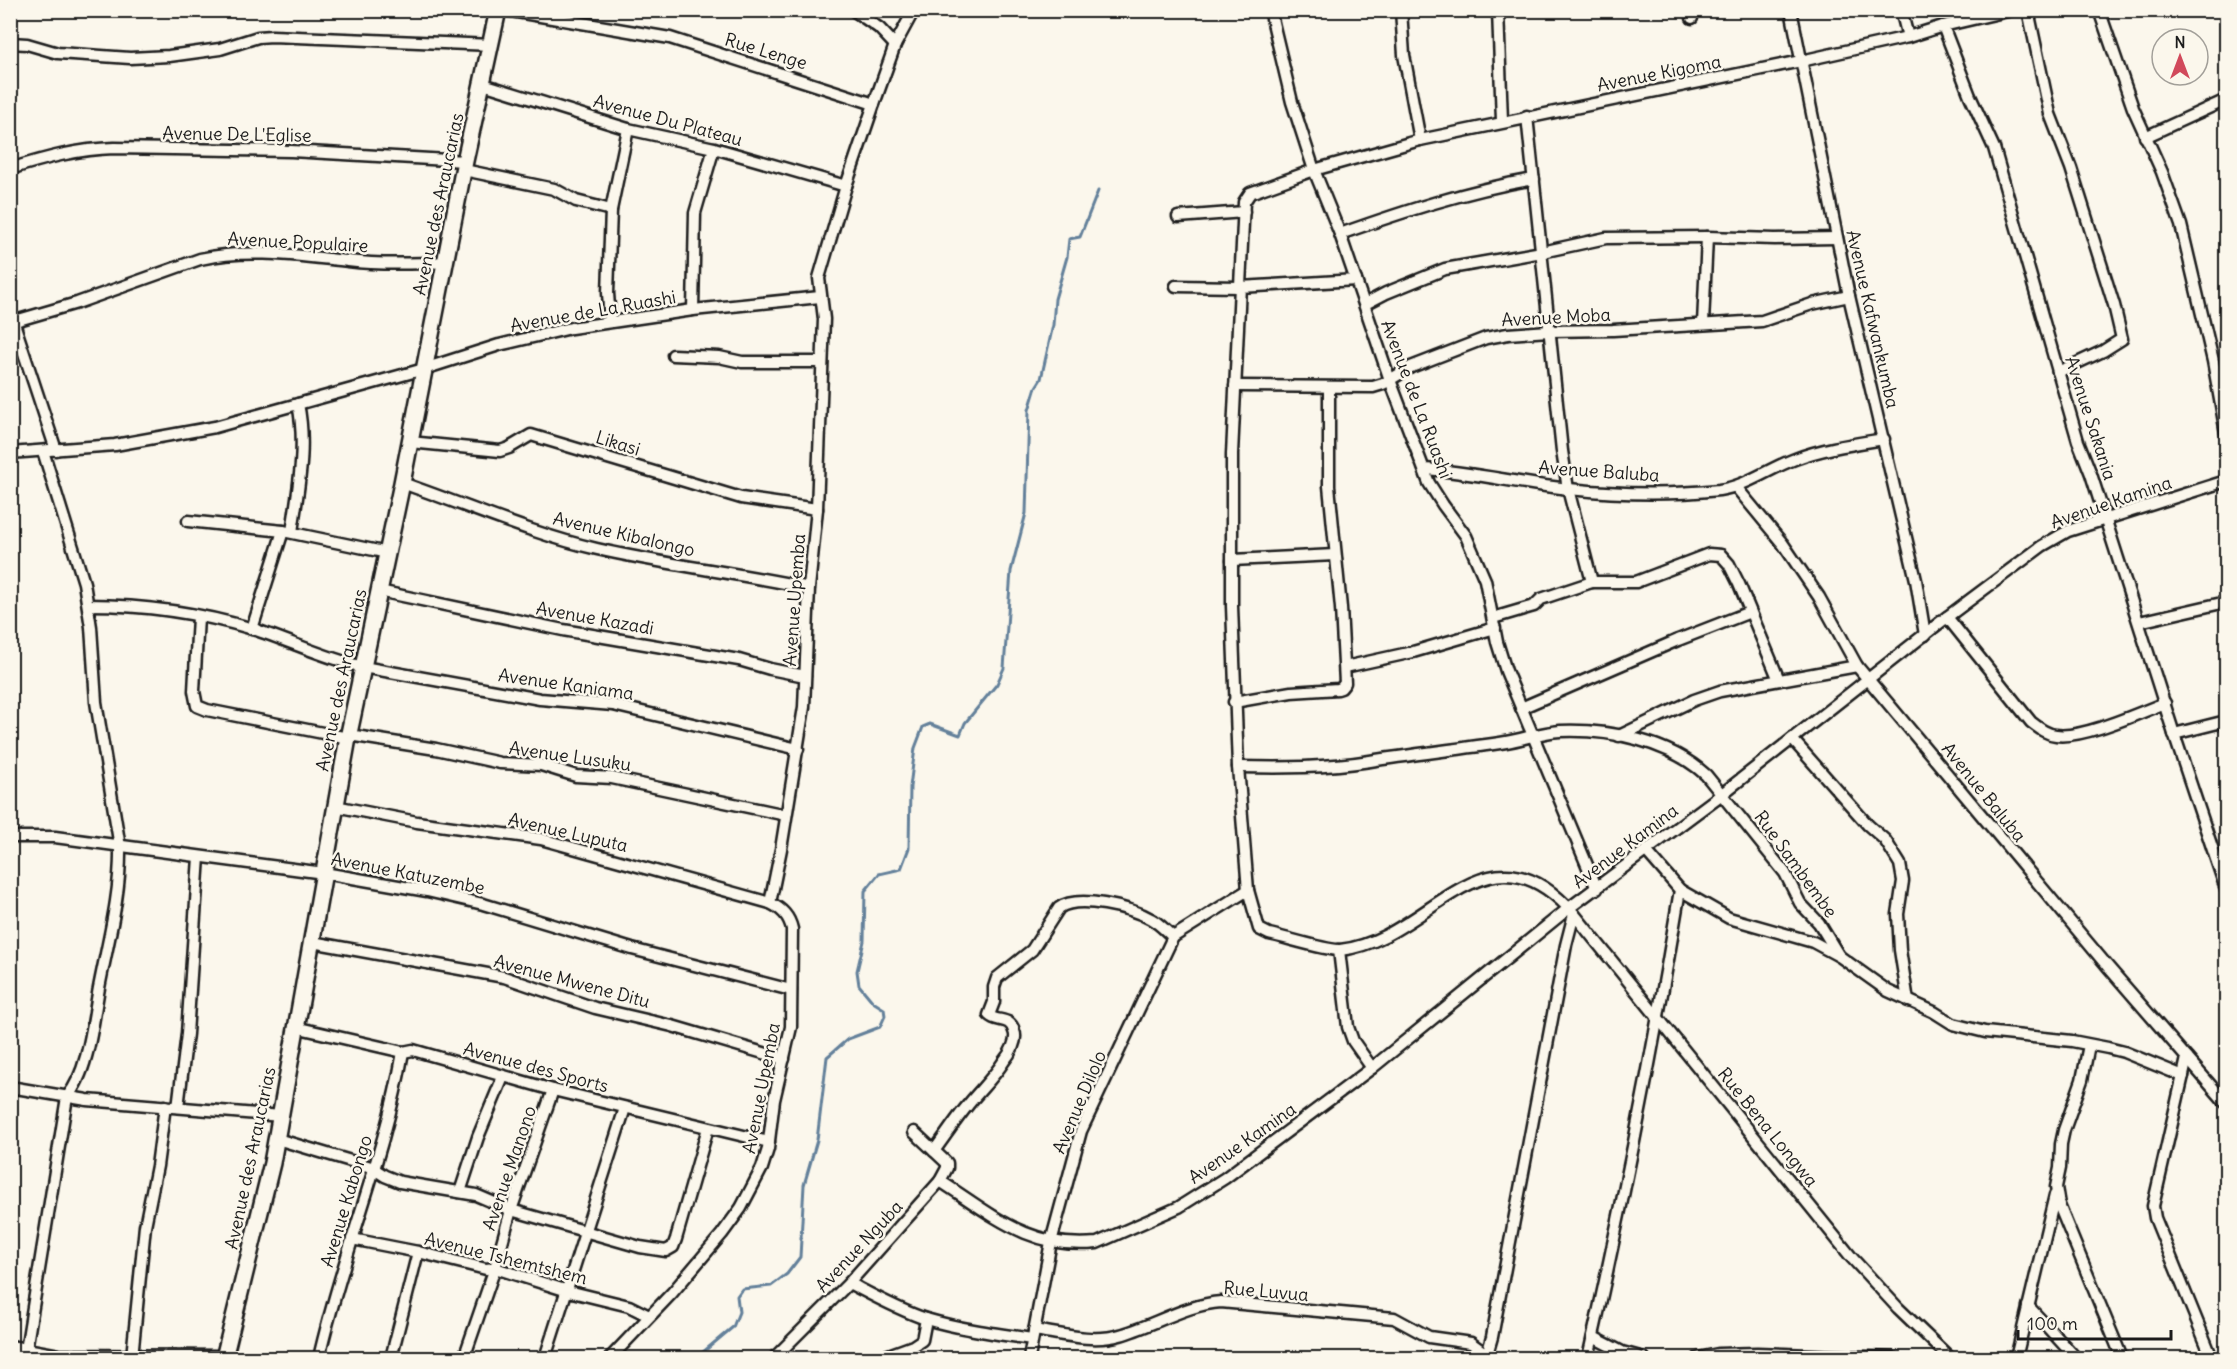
<svg xmlns="http://www.w3.org/2000/svg" width="2237" height="1369" viewBox="0 0 2237 1369" font-family="Delius,sans-serif">
	<rect width="100%" height="100%" fill="#fbf7ec"/>
	<filter id="ink" filterUnits="userSpaceOnUse"><feTurbulence type="fractalNoise" baseFrequency=".0167" numOctaves="2"/><feDisplacementMap in="SourceGraphic" scale="12" xChannelSelector="R" yChannelSelector="G"/><feConvolveMatrix kernelMatrix="1 2 1 2 8 2 1 2 1" color-interpolation-filters="sRGB"/></filter>
	<g filter="url(#ink)">
		<g fill="none" stroke-linecap="round" stroke-linejoin="round">
			<polyline stroke="#63809a" stroke-width="3" points="696,1358 733,1327 739,1312 737,1296 742,1289 771,1286 787,1274 800,1257 804,1185 817,1140 827,1057 848,1039 880,1027 885,1016 884,1009 873,1002 859,985 857,971 864,941 865,891 879,874 901,869 909,848 910,787 915,748 923,727 930,724 960,735 965,723 997,684 1004,668 1011,571 1026,513 1029,410 1036,387 1041,379 1053,325 1055,299 1067,257 1069,239 1080,237 1098,191"/>
			<defs>
				<g id="street">
					<polyline points="505,10 670,38 874,104"/>
					<polyline points="853,10 879,28 895,45"/>
					<polyline points="1270,10 1292,102 1314,170 1340,234 1390,380 1429,483 1443,505 1466,536 1485,580 1497,642 1506,671 1597,889"/>
					<polyline points="1401,10 1404,55 1420,140"/>
					<polyline points="1498,10 1502,121"/>
					<polyline points="1692,10 1692,18"/>
					<polyline points="1791,10 1849,296 1916,580 1925,635"/>
					<polyline points="1901,10 1908,37"/>
					<polyline points="2028,10 2050,114 2071,168 2114,305 2122,339 2103,351 2058,372"/>
					<polyline points="2099,10 2133,108 2162,172 2181,225 2213,361 2226,433"/>
					<polyline points="1943,26 1970,96 1994,148 2078,441 2091,474 2174,734 2226,889"/>
					<polyline points="10,43 27,44 58,53 130,58 169,56 220,49 258,37 272,36 492,45"/>
					<polyline points="483,84 628,129 714,148 846,186"/>
					<polyline points="1527,116 1562,451 1568,489 1592,582"/>
					<polyline points="2145,137 2226,100"/>
					<path d="M10,169C45,158 78,149 114,148L291,151L465,161"/>
					<polyline points="464,170 554,189 576,201 611,210"/>
					<polyline points="1178,217 1244,212"/>
					<path d="M1340,234C1405,211 1466,191 1534,179"/>
					<polyline points="1176,286 1240,287 1356,280"/>
					<polyline points="1365,304 1386,293 1445,269 1542,252 1606,238 1707,237"/>
					<polyline points="693,310 695,213 714,148"/>
					<polyline points="10,311 56,450"/>
					<path d="M15,321L77,303L200,259C249,248 299,256 348,261C381,265 413,264 446,262"/>
					<polyline points="610,321 608,293 611,210 628,129"/>
					<polyline points="1703,324 1707,237 1775,239 1837,238"/>
					<polyline points="673,355 719,357 742,362 822,362"/>
					<polyline points="1235,386 1373,387 1383,384 1411,367 1486,338 1508,334 1549,331 1613,330 1762,321 1812,304 1849,296"/>
					<polyline points="410,442 500,451 509,448 531,435 741,498 817,509"/>
					<polyline points="10,453 115,445 215,427 424,369 499,345 571,328 693,310 820,297"/>
					<path d="M1424,469C1473,472 1520,484 1569,489C1616,494 1672,495 1719,490C1747,486 1770,468 1795,459C1824,448 1854,444 1884,439"/>
					<path d="M402,483C466,505 532,534 597,549C667,565 739,573 809,588"/>
					<polyline points="1736,487 1783,544 1819,597 1857,666 2109,968 2226,1103"/>
					<polyline points="188,521 283,531 388,553"/>
					<path d="M292,532C298,490 307,446 298,404"/>
					<polyline points="1232,560 1335,555"/>
					<polyline points="379,591 563,630 739,660 770,669 805,676"/>
					<path d="M88,605C144,605 200,613 253,629C290,641 325,658 363,667L540,699L613,705L798,749"/>
					<polyline points="198,617 194,691 197,706 207,710 348,738"/>
					<path d="M1947,617L2031,722C2039,728 2046,734 2056,735C2082,739 2139,713 2165,703"/>
					<polyline points="1493,618 1527,608 1534,606 1541,599 1592,582 1636,582 1709,554 1721,555 1729,564 1739,584 1779,680"/>
					<polyline points="2139,622 2226,602"/>
					<polyline points="252,629 283,531"/>
					<polyline points="1345,667 1413,652 1495,628"/>
					<polyline points="1234,702 1291,692 1338,689 1341,688 1345,683 1341,608 1329,486 1329,388"/>
					<polyline points="1521,708 1678,640 1750,612"/>
					<polyline points="2174,734 2226,721"/>
					<polyline points="349,735 436,749 500,763 541,765 576,776 612,778 786,815"/>
					<polyline points="1619,736 1694,700 1720,691 1857,666"/>
					<polyline points="1792,739 1868,825 1885,840 1900,864 1903,881 1898,914 1900,950 1908,1001"/>
					<path d="M1238,767C1282,768 1326,768 1370,761C1415,754 1461,749 1506,742C1524,739 1542,732 1560,731C1610,729 1669,741 1706,775L1785,873L1800,903L1819,923L1839,956"/>
					<path d="M335,806L417,822L541,839L770,903C782,909 789,916 792,929L791,1027L774,1100L768,1149L762,1168L741,1208L722,1234L672,1293L610,1358"/>
					<polyline points="10,837 55,837 324,873 427,891 483,904 632,949 791,990"/>
					<polyline points="1680,890 1729,918 1813,942 1839,956 1888,991 1934,1012 1953,1024 1985,1032 2072,1041 2108,1048 2124,1052 2183,1076"/>
					<polyline points="770,903 781,849 804,707 809,588 817,509 824,319 819,278 846,186 874,104 895,45 914,10"/>
					<polyline points="1173,937 1248,890"/>
					<polyline points="312,942 504,977 595,1008 672,1026 784,1059"/>
					<polyline points="1339,950 1348,1027 1353,1041 1372,1068"/>
					<polyline points="295,1027 390,1049 403,1052 413,1050 553,1090 769,1142"/>
					<polyline points="2089,1045 2082,1080 2064,1130 2061,1144 2060,1168 2056,1187 2059,1205 2122,1358"/>
					<polyline points="2187,1058 2153,1206 2155,1218 2212,1358"/>
					<polyline points="10,1087 87,1100 281,1116"/>
					<polyline points="178,1107 187,1034 199,857"/>
					<polyline points="277,1139 371,1167 385,1176 400,1182 476,1195 511,1210 640,1247 666,1251 673,1247 676,1239 708,1128"/>
					<path d="M934,1151C946,1135 956,1119 968,1105C980,1090 994,1077 1004,1061C1010,1054 1018,1040 1014,1031C1010,1016 997,1023 989,1015L994,1002V987L997,978L1032,950L1059,908C1078,894 1132,908 1151,919C1159,923 1166,931 1173,937"/>
					<path d="M940,1181C993,1215 1030,1250 1097,1243L1179,1207L1225,1178L1372,1068L1569,908L1722,794L1947,617L2042,546L2068,531L2226,481"/>
					<polyline points="460,1192 478,1137 503,1077"/>
					<polyline points="352,1239 418,1252 486,1269 495,1268 568,1291 629,1306 649,1316"/>
					<path d="M849,1283C874,1296 899,1310 926,1319C960,1329 997,1334 1032,1339"/>
					<polyline points="2028,1306 2076,1358"/>
					<path d="M1034,1330C1061,1334 1093,1343 1120,1335C1152,1326 1188,1304 1221,1302L1394,1318L1429,1337L1471,1343L1492,1358"/>
					<polyline points="1593,1337 1622,1352 1644,1358"/>
					<polyline points="10,1346 59,1355 224,1356"/>
					<path d="M26,1350L67,1097C89,1071 93,1020 99,988C108,941 121,894 120,847L96,702L91,627L84,583L43,451"/>
					<polyline points="132,1357 145,1226 157,1166 165,1106"/>
					<path d="M319,1358C342,1255 385,1156 403,1052"/>
					<polyline points="391,1358 418,1252"/>
					<polyline points="464,1358 495,1268 511,1210 553,1090"/>
					<polyline points="545,1358 625,1108"/>
					<polyline points="774,1358 849,1283 940,1181 947,1168 947,1163 914,1132"/>
					<polyline points="880,1358 913,1346 922,1340 926,1319"/>
					<polyline points="1029,1358 1051,1242 1081,1131 1173,937"/>
					<polyline points="1486,1358 1492,1337 1566,945 1574,914"/>
					<path d="M1588,1358C1623,1203 1654,1047 1680,890L1647,852"/>
					<polyline points="1698,1358 1718,1354 1757,1353 1893,1358"/>
					<path d="M1950,1358L1898,1308L1852,1258L1574,914C1485,812 1430,941 1340,950C1328,951 1284,937 1269,934L1259,929L1248,890L1238,767L1232,606V454L1244,202L1250,193L1314,170L1420,140L1801,61L1908,37L1943,26L2012,10"/>
					<polyline points="2016,1358 2055,1195"/>
				</g>
				<polyline id="secondary" points="224,1358 272,1163 348,738 402,483 465,161 498,10"/>
			</defs>
			<use href="#street" stroke="#1c1c1c" stroke-width="15"/>
			<use href="#secondary" stroke="#1c1c1c" stroke-width="20"/>
			<use href="#street" stroke="#fbf7ec" stroke-width="10"/>
			<use href="#secondary" stroke="#fbf7ec" stroke-width="15"/>
		</g>
	</g>
	<g text-anchor="middle" dominant-baseline="central" stroke-width="5" stroke-linejoin="round" paint-order="stroke">
		<g font-size="18" fill="#1c1c1c" stroke="#fbf7ec">
			<text transform="translate(766 51) rotate(17)">Rue Lenge</text>
			<text transform="translate(1659 73) rotate(-11)">Avenue Kigoma</text>
			<text transform="translate(668 120) rotate(15)">Avenue Du Plateau</text>
			<text transform="translate(237 134) rotate(1)">Avenue De L'Eglise</text>
			<text transform="translate(438 204) rotate(-78)">Avenue des Araucarias</text>
			<text transform="translate(298 242) rotate(3)">Avenue Populaire</text>
			<text transform="translate(593 311) rotate(-10)">Avenue de La Ruashi</text>
			<text transform="translate(1556 317) rotate(-3)">Avenue Moba</text>
			<text transform="translate(1873 319) rotate(77)">Avenue Kafwankumba</text>
			<text transform="translate(1417 399) rotate(69)">Avenue de La Ruashi</text>
			<text transform="translate(2091 418) rotate(72)">Avenue Sakania</text>
			<text transform="translate(618 443) rotate(17)">Likasi</text>
			<text transform="translate(1599 471) rotate(4)">Avenue Baluba</text>
			<text transform="translate(2111 502) rotate(-19)">Avenue Kamina</text>
			<text transform="translate(624 534) rotate(13)">Avenue Kibalongo</text>
			<text transform="translate(794 600) rotate(-86)">Avenue Upemba</text>
			<text transform="translate(595 618) rotate(10)">Avenue Kazadi</text>
			<text transform="translate(341 680) rotate(-78)">Avenue des Araucarias</text>
			<text transform="translate(566 684) rotate(8)">Avenue Kaniama</text>
			<text transform="translate(570 756) rotate(8)">Avenue Lusuku</text>
			<text transform="translate(1984 792) rotate(51)">Avenue Baluba</text>
			<text transform="translate(568 832) rotate(13)">Avenue Luputa</text>
			<text transform="translate(1625 846) rotate(-37)">Avenue Kamina</text>
			<text transform="translate(1796 864) rotate(54)">Rue Sambembe</text>
			<text transform="translate(408 873) rotate(11)">Avenue Katuzembe</text>
			<text transform="translate(572 981) rotate(15)">Avenue Mwene Ditu</text>
			<text transform="translate(536 1067) rotate(15)">Avenue des Sports</text>
			<text transform="translate(761 1088) rotate(-79)">Avenue Upemba</text>
			<text transform="translate(1079 1102) rotate(-67)">Avenue Dilolo</text>
			<text transform="translate(1768 1127) rotate(51)">Rue Bena Longwa</text>
			<text transform="translate(1242 1143) rotate(-35)">Avenue Kamina</text>
			<text transform="translate(250 1158) rotate(-78)">Avenue des Araucarias</text>
			<text transform="translate(509 1168) rotate(-71)">Avenue Manono</text>
			<text transform="translate(346 1201) rotate(-73)">Avenue Kabongo</text>
			<text transform="translate(859 1246) rotate(-47)">Avenue Nguba</text>
			<text transform="translate(506 1258) rotate(14)">Avenue Tshemtshem</text>
			<text transform="translate(1266 1291) rotate(5)">Rue Luvua</text>
		</g>
	</g>
	<rect width="2237" height="1369" fill="none" stroke="#fbf7ec" stroke-width="36"/>
	<rect x="18" y="18" width="2201" height="1333" fill="none" stroke="#1c1c1c" stroke-width="2" filter="url(#ink)"/>
	<g transform="translate(2180 57)"><circle r="28" fill="#fbf7ec" stroke="#a29f99" stroke-width="1.5"/>
	<path d="M0-4.5L10 22L0 15L-10 22Z" fill="#d1495b"/>
	<text y="-9" font-size="16" font-weight="bold" text-anchor="middle" fill="#1c1c1c">N</text>
	</g>
	<path d="M2018 1330v9h153v-9" fill="none" stroke="#1c1c1c" stroke-width="3"/>
	<text x="2027" y="1330" font-size="18" fill="#1c1c1c" stroke="#fbf7ec" stroke-width="4.5" paint-order="stroke">100 m</text>
</svg>
